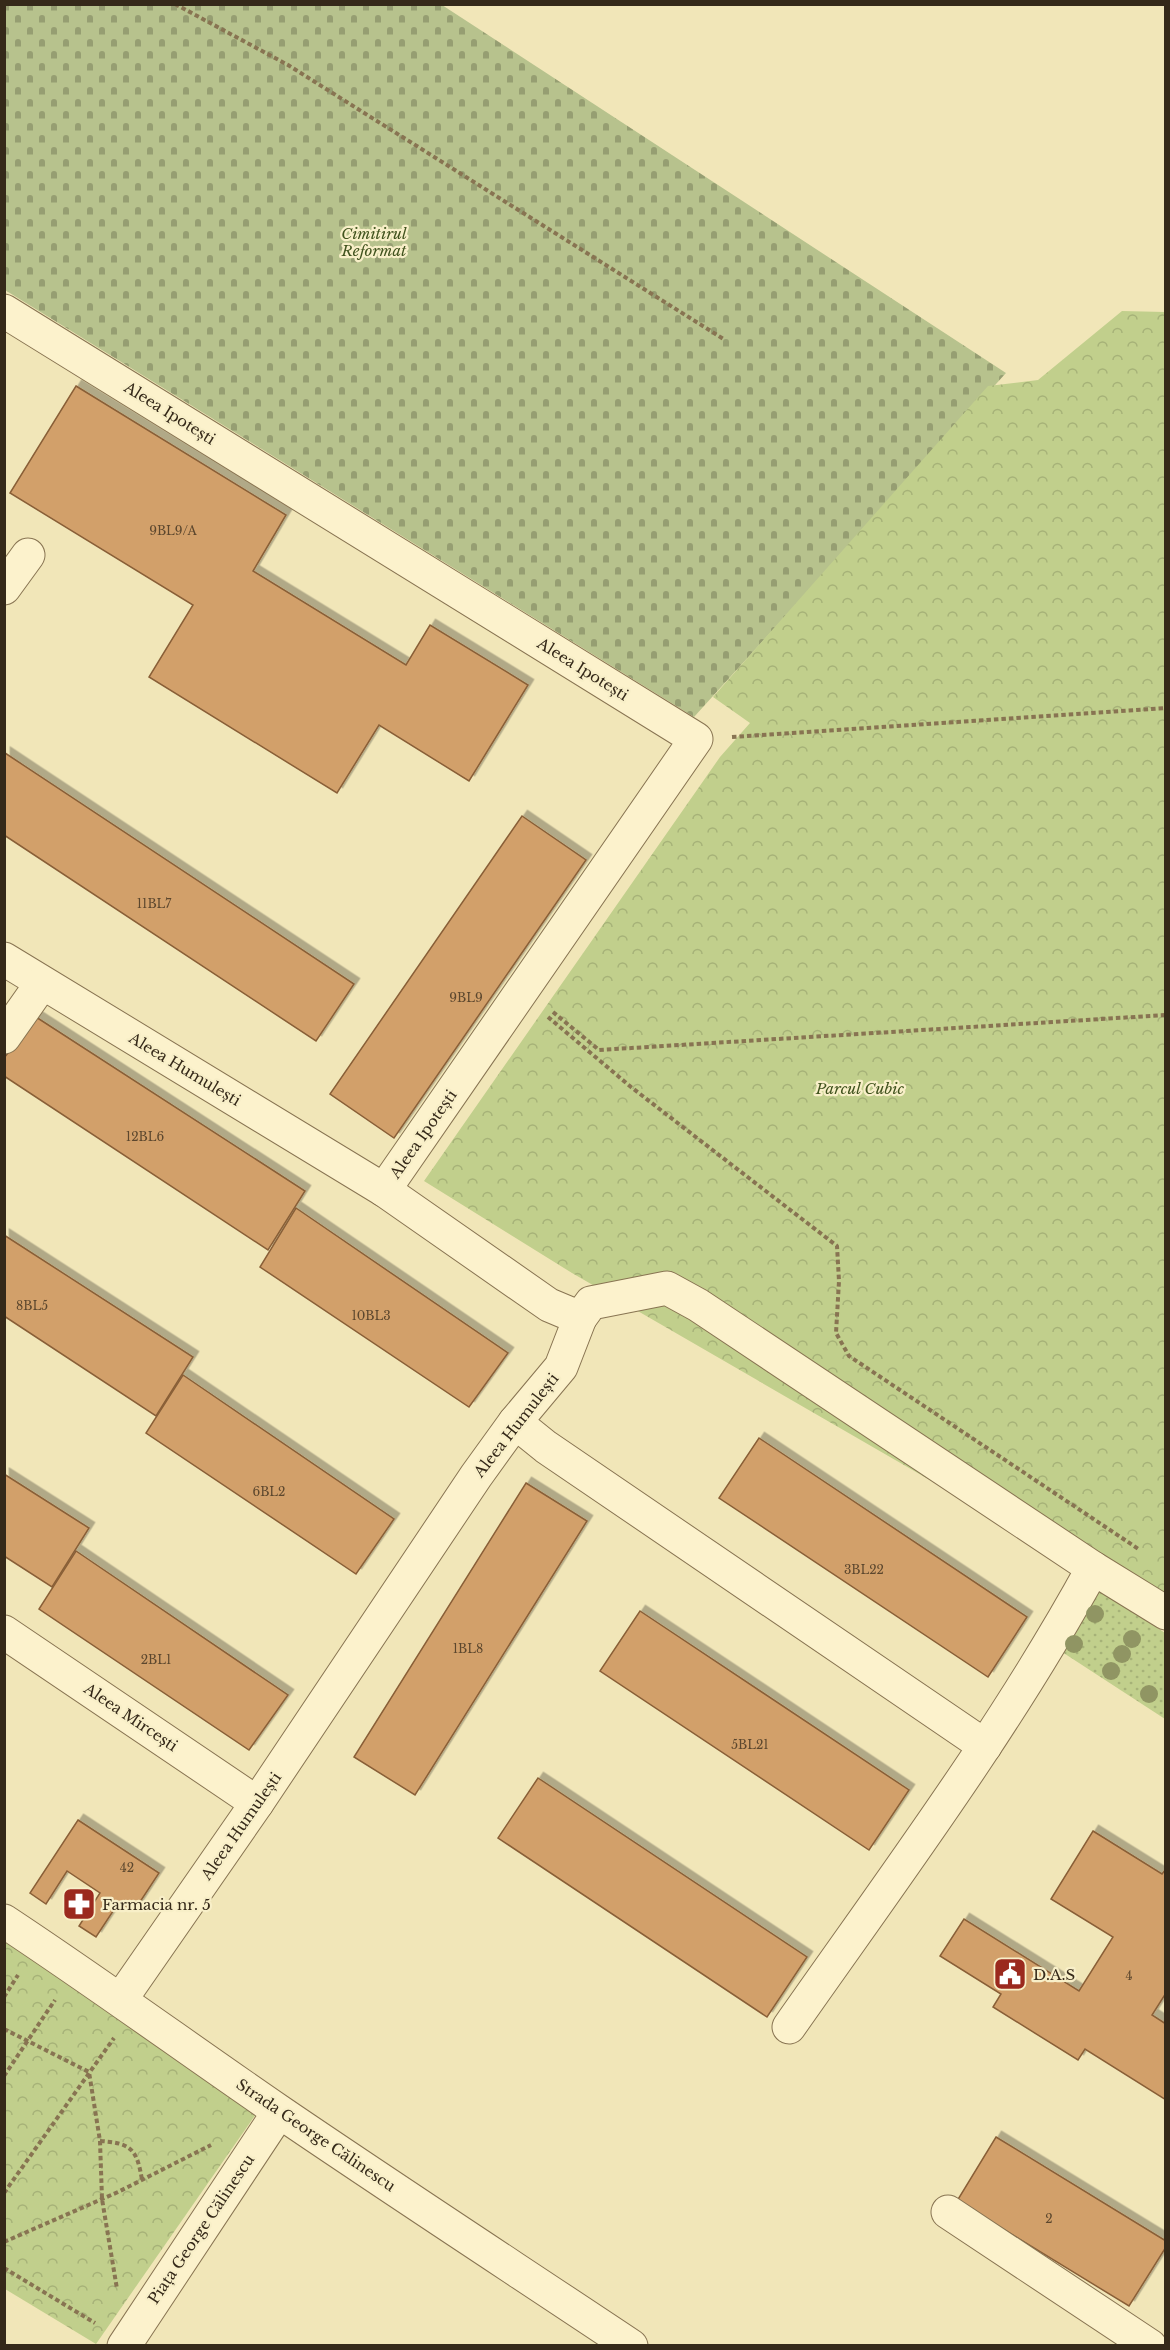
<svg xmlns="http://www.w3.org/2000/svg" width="1170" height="2350" viewBox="0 0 1170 2350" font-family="'Libre Baskerville',serif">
	<defs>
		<pattern id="grass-dots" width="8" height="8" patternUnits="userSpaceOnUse" patternTransform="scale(1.5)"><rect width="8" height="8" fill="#c1cf8c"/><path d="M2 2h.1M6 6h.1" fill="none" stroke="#a6b278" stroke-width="1.8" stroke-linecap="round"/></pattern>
		<pattern id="cemetery-stones" width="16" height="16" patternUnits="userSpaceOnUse" patternTransform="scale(1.5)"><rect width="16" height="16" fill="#b7c28d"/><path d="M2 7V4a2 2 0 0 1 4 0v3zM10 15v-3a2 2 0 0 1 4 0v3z" fill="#969e72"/></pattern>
		<pattern id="park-crowns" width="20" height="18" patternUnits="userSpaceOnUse" patternTransform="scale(1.5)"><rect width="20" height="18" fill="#c1cf8c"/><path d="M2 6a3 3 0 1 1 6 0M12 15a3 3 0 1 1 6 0" fill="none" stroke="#a6b278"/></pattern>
		<filter id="shadow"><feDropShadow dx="5.5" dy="-5.5" stdDeviation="0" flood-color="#0004"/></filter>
	</defs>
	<rect width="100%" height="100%" fill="#f1e6b8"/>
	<polygon fill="url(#grass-dots)" points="1095,1586 1165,1633 1165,1719 1059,1650"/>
	<polygon fill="url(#cemetery-stones)" points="4,5 442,5 1006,373 694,717 5,290"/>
	<g fill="url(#park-crowns)">
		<polygon points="1122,311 1165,312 1165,1616 572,1273 424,1181 720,757 750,723 713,697 988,386 1038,380"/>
		<polygon points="4,1940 256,2114 96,2344 5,2289"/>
	</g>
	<g fill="#d2a06b" stroke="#895f37" stroke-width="1.5" filter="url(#shadow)">
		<polygon points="76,386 286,515 253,571 406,665 430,625 528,685 469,781 379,725 337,793 149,677 193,605 10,493"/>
		<polygon points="5,753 354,984 316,1041 4,835"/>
		<polygon points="522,816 586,860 394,1138 330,1094"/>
		<polygon points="36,1017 305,1191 268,1250 4,1076 4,1058"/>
		<polygon points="296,1208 508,1353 469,1407 260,1267"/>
		<polygon points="4,1235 193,1357 156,1416 4,1316"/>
		<polygon points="183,1375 394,1519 356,1574 146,1433"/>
		<polygon points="759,1438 1027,1617 988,1677 719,1498"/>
		<polygon points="4,1474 89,1528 52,1587 4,1556"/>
		<polygon points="526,1483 587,1521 415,1795 354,1757"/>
		<polygon points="76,1551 288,1695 249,1750 39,1609"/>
		<polygon points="640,1611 909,1790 869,1850 600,1671"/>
		<polygon points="538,1778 807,1957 767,2017 498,1838"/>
		<polygon points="78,1820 159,1873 134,1911 119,1902 96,1937 79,1926 100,1893 67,1871 46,1904 30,1893"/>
		<polygon points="1093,1831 1162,1874 1166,1869 1166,1993 1152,2015 1166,2024 1166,2100 1085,2049 1078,2060 993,2007 1001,1994 940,1956 964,1919 1079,1991 1113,1937 1051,1899"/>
		<polygon points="996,2137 1166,2241 1166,2247 1129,2306 957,2201"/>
	</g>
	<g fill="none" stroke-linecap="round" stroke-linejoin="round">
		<defs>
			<g id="minor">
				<polyline points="4,311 696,739 384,1190"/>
				<polyline points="4,588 28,555"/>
				<polyline points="4,959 384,1190 549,1305 580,1318 561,1367 515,1422 476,1476 257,1803 121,1999"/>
				<polyline points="4,1037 42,983"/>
				<polyline points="580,1318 591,1303 667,1288 698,1305 1093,1568 1166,1613"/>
				<polyline points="515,1422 546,1447 985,1746"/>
				<polyline points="4,1632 257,1803"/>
				<path d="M4,1921C98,1983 188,2049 280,2112C396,2191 514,2268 631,2346"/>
				<path d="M789,2027C894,1877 1005,1729 1093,1568"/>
				<polyline points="948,2212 1150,2346"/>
				<polyline points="124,2346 279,2112"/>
			</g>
		</defs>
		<use href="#minor" stroke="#887452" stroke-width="35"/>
		<g stroke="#887452" stroke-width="4" stroke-dasharray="4.5 3" stroke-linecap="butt">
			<polyline points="175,4 288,65 725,340"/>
			<polyline points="732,737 1166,708"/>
			<polyline points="553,1012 599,1050 1166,1015"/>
			<polyline points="548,1017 631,1087 837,1246 839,1281 836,1333 849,1356 1140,1550"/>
			<polyline points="4,1997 18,1975"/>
			<polyline points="4,2029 89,2072 100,2141 102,2199 117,2289"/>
			<polyline points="4,2076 55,2000"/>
			<path d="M100,2141C131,2143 137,2149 142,2180"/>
			<polyline points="4,2193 114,2038"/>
			<polyline points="4,2242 118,2192 211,2145"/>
			<polyline points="4,2268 95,2323"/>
		</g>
		<use href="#minor" stroke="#fcf2cc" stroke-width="33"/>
	</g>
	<g fill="#909563">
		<circle cx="1095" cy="1614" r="9"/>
		<circle cx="1132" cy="1639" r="9"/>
		<circle cx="1074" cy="1644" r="9"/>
		<circle cx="1122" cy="1654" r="9"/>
		<circle cx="1111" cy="1671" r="9"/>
		<circle cx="1149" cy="1694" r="9"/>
	</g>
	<defs>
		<symbol id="pharmacy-square" viewBox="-11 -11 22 22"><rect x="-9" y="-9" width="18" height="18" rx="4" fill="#9b291e" stroke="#f8efc8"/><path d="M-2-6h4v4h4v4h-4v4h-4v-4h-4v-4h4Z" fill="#fff"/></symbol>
		<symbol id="civic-square" viewBox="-11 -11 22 22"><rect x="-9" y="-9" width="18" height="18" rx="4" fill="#9b291e" stroke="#f8efc8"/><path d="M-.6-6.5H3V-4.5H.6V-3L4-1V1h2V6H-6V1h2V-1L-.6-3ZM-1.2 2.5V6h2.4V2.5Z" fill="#fff"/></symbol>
	</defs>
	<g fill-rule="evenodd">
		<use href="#pharmacy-square" x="60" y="1885" width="38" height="38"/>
		<use href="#civic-square" x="991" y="1955" width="38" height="38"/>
	</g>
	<g text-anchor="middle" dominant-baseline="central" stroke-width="4.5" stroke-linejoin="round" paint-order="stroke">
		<g font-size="12" fill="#5c472e">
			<text x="173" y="530">9BL9/A</text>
			<text x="154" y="903">11BL7</text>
			<text x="466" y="997">9BL9</text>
			<text x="145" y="1136">12BL6</text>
			<text x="32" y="1305">8BL5</text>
			<text x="371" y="1315">10BL3</text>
			<text x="269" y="1491">6BL2</text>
			<text x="864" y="1569">3BL22</text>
			<text x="468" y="1648">1BL8</text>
			<text x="156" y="1659">2BL1</text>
			<text x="750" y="1744">5BL21</text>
			<text x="127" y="1867">42</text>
			<text x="1129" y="1975">4</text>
			<text x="1049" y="2218">2</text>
		</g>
		<g font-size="15" font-style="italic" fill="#41531e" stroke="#f8efc8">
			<text x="374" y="233">Cimitirul<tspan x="374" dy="17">Reformat</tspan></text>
			<text x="860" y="1088">Parcul Cubic</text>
		</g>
		<g font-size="15" fill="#352919" stroke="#f8efc8">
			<text transform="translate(170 413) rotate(32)">Aleea Ipotești</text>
			<text transform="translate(583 669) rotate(32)">Aleea Ipotești</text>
			<text transform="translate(185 1069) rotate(31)">Aleea Humulești</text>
			<text transform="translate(423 1134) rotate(-55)">Aleea Ipotești</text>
			<text transform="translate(516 1425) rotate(-52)">Aleea Humulești</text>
			<text transform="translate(131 1717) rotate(34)">Aleea Mircești</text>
			<text transform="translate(241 1826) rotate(-55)">Aleea Humulești</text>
			<text transform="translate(316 2135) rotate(34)">Strada George Călinescu</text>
			<text transform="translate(201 2229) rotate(-56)">Piața George Călinescu</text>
		</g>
		<g font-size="15" fill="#352919" stroke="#f8efc8" text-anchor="start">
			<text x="102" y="1904">Farmacia nr. 5</text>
			<text x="1033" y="1974">D.A.S</text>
		</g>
	</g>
	<rect width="1170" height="2350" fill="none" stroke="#352919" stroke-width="12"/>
</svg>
